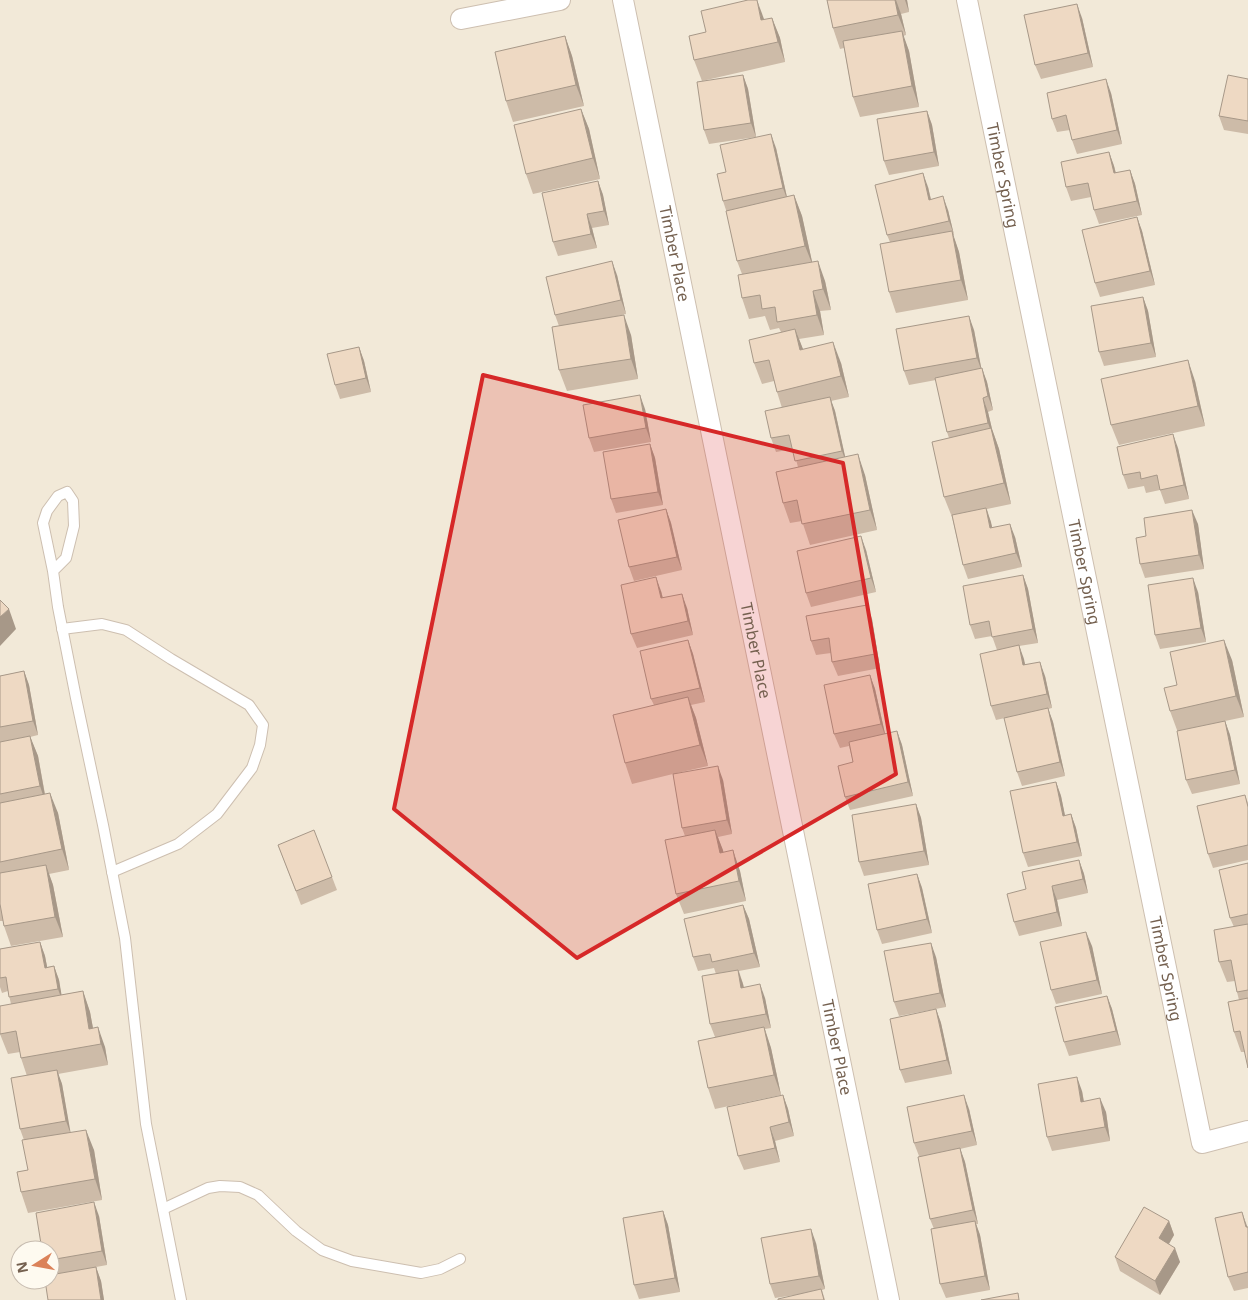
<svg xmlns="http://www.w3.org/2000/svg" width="1248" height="1300" viewBox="0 0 1248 1300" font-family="'Noto Sans',sans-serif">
	<rect width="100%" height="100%" fill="#fbf6ea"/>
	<path fill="#f2e9d8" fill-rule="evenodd" d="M0,0H1248V1300H0ZM20,1250H50V1280H20Z"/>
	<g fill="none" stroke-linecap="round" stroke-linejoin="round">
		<defs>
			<g id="service">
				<polyline points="53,571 66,558 74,526 73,501 67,492 58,496 47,511 43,523 53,571 58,607 76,698 103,825 125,938 146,1124 181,1300"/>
				<polyline points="62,629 102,624 126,630 171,659 249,705 263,725 260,745 252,768 217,814 178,844 112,872"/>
				<polyline points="163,1209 208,1188 220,1186 240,1187 258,1195 296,1231 322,1250 352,1261 421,1273 440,1269 460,1259"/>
			</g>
			<g id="minor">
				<path id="s1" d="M623,0L889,1300"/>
				<path id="s2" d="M967,0L1202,1143L1248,1131"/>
				<polyline points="461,19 560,0"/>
			</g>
		</defs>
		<use href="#service" stroke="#cdbfb0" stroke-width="12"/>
		<use href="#minor" stroke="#cdbfb0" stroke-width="22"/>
		<use href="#service" stroke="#fff" stroke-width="10"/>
		<use href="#minor" stroke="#fff" stroke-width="20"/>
	</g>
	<g fill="#cdbba8">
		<polygon points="827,0 907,0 909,12 901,14 906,35 903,36 909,51 919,107 860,117 853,97 844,48 840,49 833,28"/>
		<polygon points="772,18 780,38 785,62 702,81 694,60 764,20"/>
		<polygon points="1082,18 1093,67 1041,79 1035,65"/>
		<polygon points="565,36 572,56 584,106 513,122 506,101"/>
		<polygon points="743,75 748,89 756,137 709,144 704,130"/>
		<polygon points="1248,79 1248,134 1224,130 1219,116"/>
		<polygon points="1111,93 1122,144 1077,154 1072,140 1070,130 1057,132 1052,119"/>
		<polygon points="581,109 589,129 600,179 533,194 526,174"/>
		<polygon points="927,111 932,125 939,166 889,175 884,161"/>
		<polygon points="776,148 787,197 794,195 802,216 812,262 825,281 831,310 820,311 824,335 799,339 803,350 841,363 849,397 831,401 835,411 845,457 865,475 877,530 810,545 802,521 790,523 783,503 798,467 793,449 776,452 771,438 782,408 777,392 774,381 762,384 754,363 781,332 779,328 770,330 765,316 749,319 742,298 742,274 737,261 726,210 723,201 726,172"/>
		<polygon points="1109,152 1114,166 1116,173 1130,170 1135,184 1142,215 1099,224 1094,210 1091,197 1071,201 1066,187"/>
		<polygon points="598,181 603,195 609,225 592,228 597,248 558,256 553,242"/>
		<polygon points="928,187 931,199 948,210 954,235 953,235 959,252 968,300 896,313 889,292 890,242 887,235"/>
		<polygon points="1137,217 1142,231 1155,285 1100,297 1095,283"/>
		<polygon points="617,275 626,314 613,317 631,335 638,379 567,391 559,370 559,326 555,315"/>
		<polygon points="1143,297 1148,311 1156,357 1104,366 1099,352"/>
		<polygon points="974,330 981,368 987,382 993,410 988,412 992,429 999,449 1011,504 987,509 992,527 1015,537 1022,567 968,579 963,565 952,517 944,497 949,438 947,432 936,380 909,385 904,371"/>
		<polygon points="359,347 364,361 371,392 340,399 335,385"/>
		<polygon points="1195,381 1205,426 1119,445 1111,425"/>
		<polygon points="645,409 651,442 594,452 589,438"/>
		<polygon points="650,444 655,458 663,505 616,513 611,499"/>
		<polygon points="1178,448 1189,499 1165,504 1160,490 1146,493 1144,486 1128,489 1123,475"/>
		<polygon points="666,509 671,523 682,570 634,581 629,567"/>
		<polygon points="1198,524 1204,569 1145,578 1140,564 1146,536"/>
		<polygon points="866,550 876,592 811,607 806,593"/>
		<polygon points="1023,575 1028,589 1038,643 1019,646 1025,665 1045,676 1052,708 1048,709 1053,722 1065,776 1022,786 1017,772 1005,718 996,720 991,706 997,650 992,636 975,639 970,625"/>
		<polygon points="661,591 663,598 687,608 693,635 637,648 631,634"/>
		<polygon points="1198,592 1206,642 1160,649 1155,635"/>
		<polygon points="872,619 880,668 838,676 832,662 831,653 816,655 811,641"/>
		<polygon points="688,640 693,654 705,702 691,705 696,718 708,766 677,773 723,780 732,834 718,837 723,852 740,871 746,901 684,914 676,894 685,836 682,828 673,774 632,784 625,763 654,705 651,699"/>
		<polygon points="1232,660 1244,717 1225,721 1230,735 1240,784 1192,794 1186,780 1177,730 1170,711 1177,685"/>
		<polygon points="24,671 29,685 38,735 30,737 38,756 45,794 58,813 69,870 49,874 53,885 63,937 11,946 4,926 3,921 0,921 0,676"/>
		<polygon points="870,675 875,689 885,734 897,731 902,745 913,796 850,810 845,797 853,762 849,746 840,748 834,734"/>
		<polygon points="1056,782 1061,796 1065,816 1071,814 1076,828 1082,856 1028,867 1023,853"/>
		<polygon points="1245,795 1248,803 1248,860 1213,868 1208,854"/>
		<polygon points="916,804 921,818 929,865 864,876 859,862"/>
		<polygon points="278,845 332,877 337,890 301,905"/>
		<polygon points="1079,860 1084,874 1088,893 1057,900 1062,926 1019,936 1014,922 1026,889"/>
		<polygon points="1248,863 1248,1068 1245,1052 1241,1052 1234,1032 1239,1000 1237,992 1235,981 1227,982 1219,962 1234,927 1230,918"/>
		<polygon points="917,874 922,888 932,933 882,944 877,930"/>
		<polygon points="743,905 749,919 760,967 739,971 744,987 765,998 771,1028 765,1029 771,1048 781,1095 715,1109 708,1088 715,1037 710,1024 716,974 714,968 698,971 693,957"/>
		<polygon points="40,942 45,956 47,967 54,966 59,980 61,995 83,991 90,1012 93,1028 105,1047 108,1065 58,1074 62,1084 70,1132 94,1150 102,1200 28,1213 21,1192 28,1170 24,1140 20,1129 27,1076 21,1058 20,1052 8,1054 0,1034 11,1004 8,991 2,993 0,987 0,949"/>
		<polygon points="1092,946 1102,994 1056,1004 1051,990"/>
		<polygon points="936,957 946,1007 899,1016 894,1002"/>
		<polygon points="1107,996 1112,1009 1121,1045 1069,1056 1064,1042"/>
		<polygon points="936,1009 941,1023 952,1074 905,1083 900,1070"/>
		<polygon points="1082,1091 1084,1101 1106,1112 1110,1141 1052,1151 1047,1137"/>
		<polygon points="783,1095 788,1109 794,1136 775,1141 780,1162 744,1170 738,1156"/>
		<polygon points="969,1109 977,1145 960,1149 965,1162 978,1224 976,1224 980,1235 990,1290 946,1298 940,1284 934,1229 930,1219 919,1156 914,1143"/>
		<polygon points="663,1211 668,1225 680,1292 639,1299 634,1285"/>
		<polygon points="99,1216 107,1265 96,1267 101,1281 104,1300 48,1300 50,1280 50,1250"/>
		<polygon points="1169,1221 1174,1235 1169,1244 1180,1262 1160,1295 1120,1271 1115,1257"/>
		<polygon points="1248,1227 1248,1288 1234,1291 1228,1277"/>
		<polygon points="816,1243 825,1289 822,1290 825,1300 795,1295 775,1298 770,1284"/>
	</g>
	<g fill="#a79888">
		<polygon points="757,0 764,19 769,41 761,20"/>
		<polygon points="895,0 896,0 901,14 906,35 898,15"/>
		<polygon points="905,0 907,0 909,12"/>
		<polygon points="1077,4 1082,18 1093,67 1088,53"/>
		<polygon points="772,18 780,38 785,62 778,42"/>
		<polygon points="902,31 909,51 919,107 912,86"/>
		<polygon points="565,36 572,56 584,106 576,85"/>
		<polygon points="743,75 748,89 756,137 751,123"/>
		<polygon points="1106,79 1111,93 1122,144 1117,130"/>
		<polygon points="581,109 589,129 600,179 593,158"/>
		<polygon points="927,111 932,125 939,166 934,152"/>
		<polygon points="771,134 776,148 788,202 783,188"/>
		<polygon points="1109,152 1114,166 1119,187 1114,173"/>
		<polygon points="1130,170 1135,184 1142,215 1137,201"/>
		<polygon points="923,173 928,187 934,214 929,200"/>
		<polygon points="598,181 603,195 609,225 604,211"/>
		<polygon points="794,195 802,216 813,266 805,246"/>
		<polygon points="943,196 948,210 954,235 949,221"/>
		<polygon points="587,214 592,228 597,248 591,234"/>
		<polygon points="1137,217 1142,231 1155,285 1150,271"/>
		<polygon points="952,231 959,252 968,300 961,280"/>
		<polygon points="612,261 617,275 626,314 621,300"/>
		<polygon points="818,261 825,281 831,310 823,289"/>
		<polygon points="813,291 820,311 824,335 817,315"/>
		<polygon points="1143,297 1148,311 1156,357 1151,343"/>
		<polygon points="624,315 631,335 638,379 631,359"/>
		<polygon points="969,316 974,330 982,372 977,358"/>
		<polygon points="795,329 803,349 800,350"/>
		<polygon points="833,342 841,363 849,397 841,376"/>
		<polygon points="359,347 364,361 371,392 366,378"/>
		<polygon points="1188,360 1195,381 1205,426 1198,406"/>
		<polygon points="982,368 987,382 993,410 988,396"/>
		<polygon points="640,395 645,409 651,442 646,428"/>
		<polygon points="830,397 835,411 847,465 842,451"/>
		<polygon points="983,398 988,412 992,429 999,449 1011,504 1004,483 993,437 988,423"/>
		<polygon points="1173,434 1178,448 1189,499 1184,485"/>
		<polygon points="650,444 655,458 663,505 658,492"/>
		<polygon points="858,454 865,475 877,530 870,510"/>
		<polygon points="986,508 991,522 995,542 990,528"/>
		<polygon points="666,509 671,523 682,570 677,557"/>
		<polygon points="1192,510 1198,524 1204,569 1199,555"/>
		<polygon points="1010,524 1015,537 1022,567 1016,553"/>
		<polygon points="861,536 866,550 876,592 871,578"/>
		<polygon points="1023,575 1028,589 1038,643 1033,629"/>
		<polygon points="656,577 661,591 666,612 661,598"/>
		<polygon points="1193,578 1198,592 1206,642 1201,628"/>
		<polygon points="682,594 687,608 693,635 688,621"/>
		<polygon points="867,605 872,619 880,668 875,654"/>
		<polygon points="9,609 16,629 0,646 0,617"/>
		<polygon points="688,640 693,654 705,702 700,688"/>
		<polygon points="1224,640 1232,660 1244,717 1236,696"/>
		<polygon points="1019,645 1024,659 1028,679 1023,665"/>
		<polygon points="1040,662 1045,676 1052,708 1047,694"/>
		<polygon points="24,671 29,685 38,735 33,721"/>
		<polygon points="870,675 875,689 886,738 881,724"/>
		<polygon points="688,697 696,718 708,766 700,745"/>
		<polygon points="1048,708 1053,722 1065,776 1060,762"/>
		<polygon points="1225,721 1230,735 1240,784 1235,770"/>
		<polygon points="897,731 902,745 913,796 908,782"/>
		<polygon points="30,736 38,756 47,807 40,786"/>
		<polygon points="718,766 723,780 732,834 727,820"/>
		<polygon points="1056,782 1061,796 1068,830 1063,816"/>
		<polygon points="50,793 58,813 69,870 62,849"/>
		<polygon points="916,804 921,818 929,865 924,851"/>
		<polygon points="1071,814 1076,828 1082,856 1077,842"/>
		<polygon points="715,830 723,850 728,874 720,853"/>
		<polygon points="733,850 740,871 746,901 739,881"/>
		<polygon points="1079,860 1084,874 1088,893 1083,879"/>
		<polygon points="46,865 53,885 63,937 55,917"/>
		<polygon points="917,874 922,888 932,933 927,919"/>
		<polygon points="1052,886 1057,900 1062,926 1057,912"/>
		<polygon points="743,905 749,919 760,967 754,953"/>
		<polygon points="1086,932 1092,946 1102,994 1097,980"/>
		<polygon points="40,942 45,956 50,982 45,968"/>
		<polygon points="931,943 936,957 946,1007 940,993"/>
		<polygon points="54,966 59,980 63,1003 58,989"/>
		<polygon points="738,970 743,984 746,1002 741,988"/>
		<polygon points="760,984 765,998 771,1028 766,1014"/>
		<polygon points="83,991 90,1012 96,1045 89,1029"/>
		<polygon points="1107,996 1112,1009 1121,1045 1116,1031"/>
		<polygon points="936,1009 941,1023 952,1074 947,1060"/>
		<polygon points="98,1027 105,1047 108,1065 101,1044"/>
		<polygon points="764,1027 771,1048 781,1095 774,1075"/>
		<polygon points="57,1070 62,1084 71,1135 66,1121"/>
		<polygon points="1077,1077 1082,1091 1086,1116 1081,1102"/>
		<polygon points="783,1095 788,1109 794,1136 789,1122"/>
		<polygon points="964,1095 969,1109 977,1145 972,1131"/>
		<polygon points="1100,1098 1106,1112 1110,1141 1105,1127"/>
		<polygon points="770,1127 775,1141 780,1162 775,1148"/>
		<polygon points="86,1130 94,1150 102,1200 95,1179"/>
		<polygon points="960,1148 965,1162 978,1224 973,1210"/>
		<polygon points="94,1202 99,1216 107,1265 102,1251"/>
		<polygon points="663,1211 668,1225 680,1292 675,1278"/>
		<polygon points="1242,1212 1247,1226 1248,1229 1246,1227"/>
		<polygon points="975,1221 980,1235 990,1290 985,1276"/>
		<polygon points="1169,1221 1174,1235 1164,1252 1159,1238"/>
		<polygon points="811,1229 816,1243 825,1289 819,1276"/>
		<polygon points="1175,1248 1180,1262 1160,1295 1155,1281"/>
		<polygon points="96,1267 101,1281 104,1300 101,1300"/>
	</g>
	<g fill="#eed9c3" stroke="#a79888">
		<polygon points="748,0 757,0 761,20 772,18 778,42 694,60 689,36 706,32 701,11"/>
		<polygon points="827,0 895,0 898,15 833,28"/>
		<polygon points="1077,4 1088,53 1035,65 1024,15"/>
		<polygon points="902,31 912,86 853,97 843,41"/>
		<polygon points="565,36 576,85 506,101 495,52"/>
		<polygon points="743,75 751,123 704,130 697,82"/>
		<polygon points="1228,75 1248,79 1248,121 1219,116"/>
		<polygon points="1106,79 1117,130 1072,140 1066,115 1052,119 1047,93"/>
		<polygon points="581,109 593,158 526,174 514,125"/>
		<polygon points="927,111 934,152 884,161 877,119"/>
		<polygon points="771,134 783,188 723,201 717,174 726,172 720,145"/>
		<polygon points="1109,152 1114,173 1130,170 1137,201 1094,210 1088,183 1066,187 1061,162"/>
		<polygon points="923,173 929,200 943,196 949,221 887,235 875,185"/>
		<polygon points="598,181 604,211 587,214 591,234 553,242 542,193"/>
		<polygon points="794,195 805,246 737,261 726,211"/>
		<polygon points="1137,217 1150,271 1095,283 1082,230"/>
		<polygon points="952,231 961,280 889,292 880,244"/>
		<polygon points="612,261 621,300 555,315 546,277"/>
		<polygon points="818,261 823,289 813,291 817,315 777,322 775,307 762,309 760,295 742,298 738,275"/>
		<polygon points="1143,297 1151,343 1099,352 1091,306"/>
		<polygon points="624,315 631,359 559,370 552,327"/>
		<polygon points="969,316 977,358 904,371 896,329"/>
		<polygon points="795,329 800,350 833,342 841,376 777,392 769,360 754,363 749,340"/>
		<polygon points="359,347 366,378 335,385 327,354"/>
		<polygon points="1188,360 1198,406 1111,425 1101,379"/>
		<polygon points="982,368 988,396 983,398 988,423 947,432 935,378"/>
		<polygon points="640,395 646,428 589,438 583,405"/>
		<polygon points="830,397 842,451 795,461 789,435 771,438 765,411"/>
		<polygon points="991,428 1004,483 944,497 932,442"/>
		<polygon points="1173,434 1184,485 1160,490 1157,475 1141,479 1140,472 1123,475 1117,447"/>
		<polygon points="650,444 658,492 611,499 603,452"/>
		<polygon points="858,454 870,510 802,524 797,500 783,503 776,472"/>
		<polygon points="986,508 990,528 1010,524 1016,553 963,565 952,515"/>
		<polygon points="666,509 677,557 629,567 618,520"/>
		<polygon points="1192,510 1199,555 1140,564 1136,538 1146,536 1144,518"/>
		<polygon points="861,536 871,578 806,593 797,551"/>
		<polygon points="1023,575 1033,629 992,637 989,621 970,625 963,586"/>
		<polygon points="656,577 661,598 682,594 688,621 631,634 621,585"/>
		<polygon points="1193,578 1201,628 1155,635 1148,585"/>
		<polygon points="0,600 9,609 0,617"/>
		<polygon points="867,605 875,654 832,662 829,638 811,641 806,616"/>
		<polygon points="688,640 700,688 651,699 640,651"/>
		<polygon points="1224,640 1236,696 1170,711 1164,688 1177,685 1170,652"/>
		<polygon points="1019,645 1023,665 1040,662 1047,694 991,706 980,654"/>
		<polygon points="24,671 33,721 0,727 0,676"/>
		<polygon points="870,675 881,724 834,734 824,685"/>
		<polygon points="688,697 700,745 625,763 613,715"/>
		<polygon points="1048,708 1060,762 1017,772 1004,718"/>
		<polygon points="1225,721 1235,770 1186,780 1177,731"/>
		<polygon points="897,731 908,782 845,797 838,766 853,762 849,742"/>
		<polygon points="30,736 40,786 0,794 0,742"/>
		<polygon points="718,766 727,820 682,828 673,774"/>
		<polygon points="1056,782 1063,816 1071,814 1077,842 1023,853 1010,791"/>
		<polygon points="50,793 62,849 0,862 0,803"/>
		<polygon points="1245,795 1248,807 1248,845 1208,854 1197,806"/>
		<polygon points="916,804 924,851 859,862 852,815"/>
		<polygon points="314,830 332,877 296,891 278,845"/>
		<polygon points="715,830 720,853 733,850 739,881 676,894 665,840"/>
		<polygon points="1079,860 1083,879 1052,886 1057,912 1014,922 1007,894 1026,889 1022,872"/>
		<polygon points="1248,863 1248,914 1230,918 1219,870"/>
		<polygon points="46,865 55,917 4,926 0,904 0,873"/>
		<polygon points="917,874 927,919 877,930 868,884"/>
		<polygon points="743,905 754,953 712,962 710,954 693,957 684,919"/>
		<polygon points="1248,924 1248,990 1237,992 1231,960 1219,962 1214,930"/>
		<polygon points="1086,932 1097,980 1051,990 1040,942"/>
		<polygon points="40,942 45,968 54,966 58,989 9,997 6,977 0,978 0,949"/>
		<polygon points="931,943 940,993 894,1002 884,951"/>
		<polygon points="738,970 741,988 760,984 766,1014 710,1024 702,976"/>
		<polygon points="83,991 89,1029 98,1027 101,1044 21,1058 16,1031 0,1034 0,1006"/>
		<polygon points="1107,996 1116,1031 1064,1042 1055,1007"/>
		<polygon points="1248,998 1248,1068 1240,1031 1234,1032 1228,1002"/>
		<polygon points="936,1009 947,1060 900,1070 890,1019"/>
		<polygon points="764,1027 774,1075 708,1088 698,1041"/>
		<polygon points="57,1070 66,1121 20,1129 11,1078"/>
		<polygon points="1077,1077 1081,1102 1100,1098 1105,1127 1047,1137 1038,1084"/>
		<polygon points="783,1095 789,1122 770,1127 775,1148 738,1156 727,1107"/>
		<polygon points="964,1095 972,1131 914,1143 907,1107"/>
		<polygon points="86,1130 95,1179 21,1192 17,1172 28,1170 22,1140"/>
		<polygon points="960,1148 973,1210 930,1219 918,1157"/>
		<polygon points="94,1202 102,1251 50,1260 50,1250 42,1250 36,1213"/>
		<polygon points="1144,1207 1169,1221 1159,1238 1175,1248 1155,1281 1115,1257"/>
		<polygon points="663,1211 675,1278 634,1285 623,1218"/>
		<polygon points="1242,1212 1246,1227 1248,1227 1248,1272 1228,1277 1215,1218"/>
		<polygon points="975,1221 985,1276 940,1284 931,1229"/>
		<polygon points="811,1229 819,1276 770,1284 761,1238"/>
		<polygon points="96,1267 101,1300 48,1300 45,1280 50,1280 50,1275"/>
		<polygon points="821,1289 824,1300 778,1300 778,1299"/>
		<polygon points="1018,1293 1019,1300 981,1300"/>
	</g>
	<path fill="#d62828" fill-opacity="0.2" stroke="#d62828" stroke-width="4" stroke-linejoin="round" d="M483,375L843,463L896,774L577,958L394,809Z"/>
	<g text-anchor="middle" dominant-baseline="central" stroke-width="4.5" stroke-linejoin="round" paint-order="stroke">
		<g font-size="16" fill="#74604f" stroke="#fefaf0">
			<text stroke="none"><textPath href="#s2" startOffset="179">Timber Spring</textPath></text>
			<text stroke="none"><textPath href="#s1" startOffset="259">Timber Place</textPath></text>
			<text stroke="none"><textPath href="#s2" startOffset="584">Timber Spring</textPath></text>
			<text stroke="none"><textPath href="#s1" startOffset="664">Timber Place</textPath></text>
			<text stroke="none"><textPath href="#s2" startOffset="989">Timber Spring</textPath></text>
			<text stroke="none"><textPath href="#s1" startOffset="1069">Timber Place</textPath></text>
		</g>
	</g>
	<g transform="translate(35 1265) rotate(259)"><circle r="24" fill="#fefaf0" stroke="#c7bcb0"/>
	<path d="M0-4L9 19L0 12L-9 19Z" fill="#db8259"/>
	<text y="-8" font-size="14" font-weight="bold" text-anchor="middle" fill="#74604f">N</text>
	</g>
</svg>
